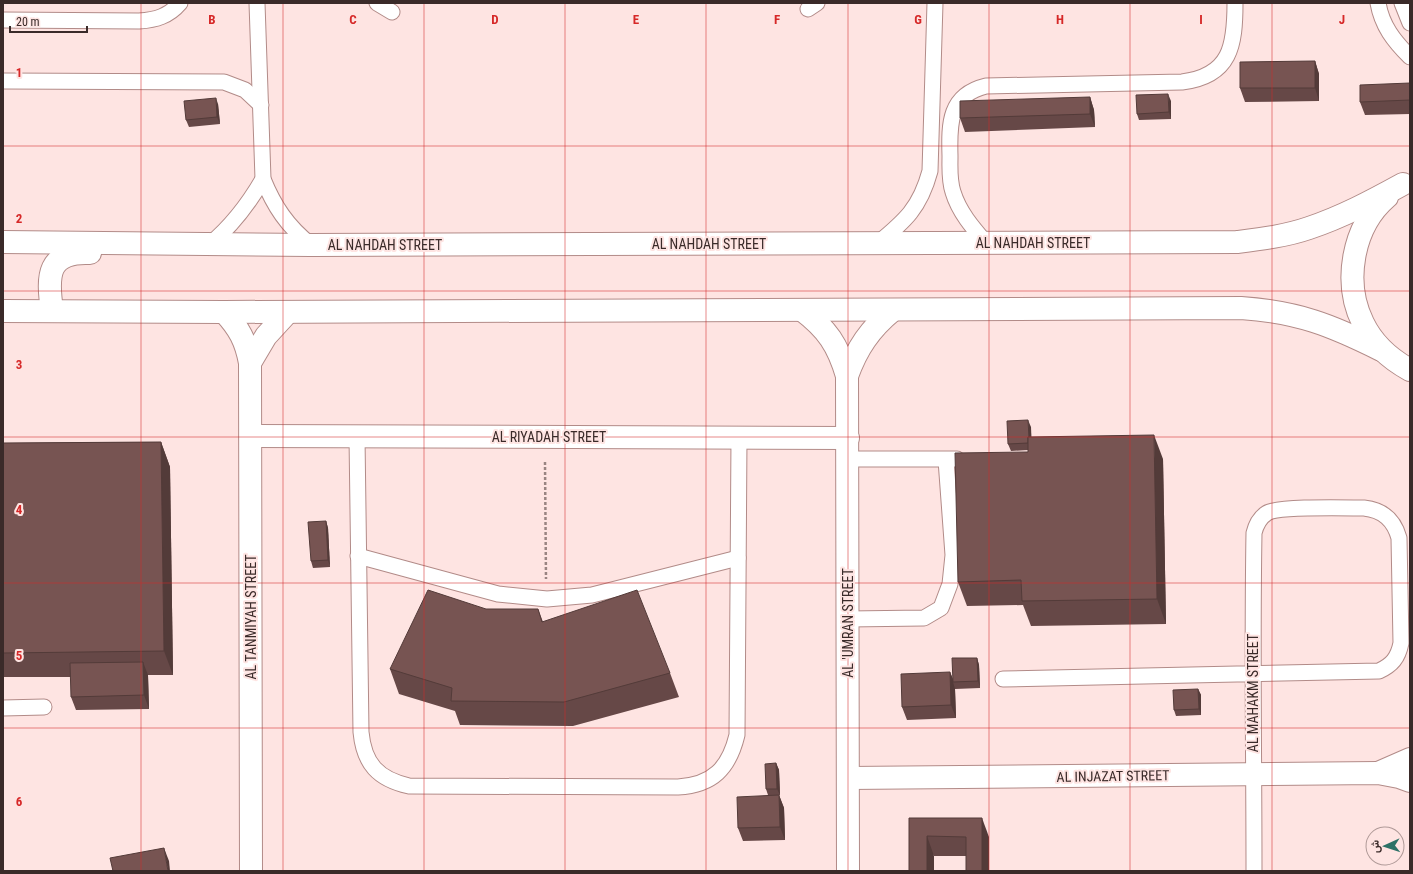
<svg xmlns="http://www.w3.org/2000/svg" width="1413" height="874" viewBox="0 0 1413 874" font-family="'Roboto Condensed',Vazirmatn,sans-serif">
	<rect width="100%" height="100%" fill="#fee4e2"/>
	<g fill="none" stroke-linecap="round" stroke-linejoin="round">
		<defs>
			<g id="lane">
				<path d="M257,3L263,179C274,206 287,226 311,245"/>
				<polyline points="377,3 392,12"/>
				<path d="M1378,3C1382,26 1394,41 1410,57"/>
				<polyline points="1402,3 1410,23"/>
				<polyline points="808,9 817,3"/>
				<path d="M3,20L139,21C156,20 169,16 180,3"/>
				<polyline points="3,81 224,82 245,90 261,105"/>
				<path d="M986,243C973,228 959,212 953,192C949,180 950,168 950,156C949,123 949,95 986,86L1182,82C1231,76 1235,45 1235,3"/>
				<path d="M877,244C905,221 920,208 930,171L935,3"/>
				<path d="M209,245C232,226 248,205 263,179"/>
				<path d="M357,437L361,732C364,764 378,779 409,786L678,787C713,785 729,768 737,735L739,438"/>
				<polyline points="848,459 957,459"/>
				<polyline points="358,556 498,594 547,599 592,595 738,558"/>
				<polyline points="848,619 924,618 941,608 950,584 953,555 946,460"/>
				<path d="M1003,679L1379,671C1392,665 1398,658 1401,643L1399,538C1394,520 1383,510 1364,508C1347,508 1278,506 1267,513C1259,518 1256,525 1254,533C1252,646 1254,758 1254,871"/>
				<polyline points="3,708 44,707"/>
			</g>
			<g id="street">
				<path d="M802,310C827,329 838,345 847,376L848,871"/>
				<path d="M224,312C239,328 246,341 250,363L251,871"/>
				<polyline points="250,363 266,336 288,312"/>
				<path d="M847,376C857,348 870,329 893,310"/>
				<polyline points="251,436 848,438"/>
				<polyline points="1378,773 1410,759"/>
				<polyline points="848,778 1378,773 1399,777 1410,781"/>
			</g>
			<g id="secondary">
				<path d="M1387,197C1352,227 1343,283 1363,323C1373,344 1390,359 1410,370"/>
				<path d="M3,242L311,245L1237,242C1261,239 1286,236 1309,228C1342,217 1372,201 1403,184"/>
				<path d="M52,310C47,276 47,251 90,253"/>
				<path d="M3,311L224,312L1241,308C1298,312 1331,325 1381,350"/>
			</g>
		</defs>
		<use href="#lane" stroke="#b28b88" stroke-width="17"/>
		<use href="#street" stroke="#b28b88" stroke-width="24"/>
		<use href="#secondary" stroke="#b28b88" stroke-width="24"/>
		<polyline stroke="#998482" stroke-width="2.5" stroke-dasharray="3 2" stroke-linecap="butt" points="545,462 546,579"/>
		<use href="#lane" stroke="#fff" stroke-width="15"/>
		<use href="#street" stroke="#fff" stroke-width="22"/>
		<use href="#secondary" stroke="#fff" stroke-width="22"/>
	</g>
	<g fill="#664847">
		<polygon points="1315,61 1319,74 1319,101 1245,102 1240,88"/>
		<polygon points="1410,83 1410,114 1365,115 1360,102"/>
		<polygon points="1090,97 1094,110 1095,127 965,132 960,118"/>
		<polygon points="1171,101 1171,119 1139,120 1137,114"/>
		<polygon points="218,104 220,124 189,127 186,120"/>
		<polygon points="1031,427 1031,437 1163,459 1166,624 1031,626 1023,605 967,606 958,582 1028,452 1028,450 1011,451 1008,444"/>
		<polygon points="161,442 170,467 173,675 148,675 149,709 76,710 71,697 71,677 3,677 3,443"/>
		<polygon points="326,521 328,528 330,567 313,568 311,561"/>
		<polygon points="486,609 538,609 543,622 670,673 679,697 573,726 460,725 455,711 399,694 390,669"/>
		<polygon points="977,658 979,665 980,688 955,689 956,718 907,720 902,707 950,672 953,679"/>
		<polygon points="1198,689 1201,695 1201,715 1176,716 1174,710"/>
		<polygon points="776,763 779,770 780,795 779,795 784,808 785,840 743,841 738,828 768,795 766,789"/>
		<polygon points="909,818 989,837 989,871 966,871 966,856 934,856"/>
	</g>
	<g fill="#533b39">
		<polygon points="1315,61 1319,74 1319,101 1315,88"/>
		<polygon points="1168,94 1171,101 1171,119 1169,112"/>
		<polygon points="1090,97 1094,110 1095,127 1090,114"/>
		<polygon points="216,98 218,104 220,124 217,117"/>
		<polygon points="1028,420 1031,427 1032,450 1029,443"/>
		<polygon points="1154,435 1163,459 1166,624 1157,599"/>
		<polygon points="161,442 170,467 173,675 164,651"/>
		<polygon points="326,521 328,528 330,567 328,560"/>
		<polygon points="977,658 979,665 980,688 978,681"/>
		<polygon points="143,662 148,675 149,709 144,695"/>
		<polygon points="950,672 954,682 953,682 955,689 956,718 951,705"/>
		<polygon points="1198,689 1201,695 1201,715 1199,709"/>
		<polygon points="776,763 779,770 780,795 777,789"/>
		<polygon points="779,795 784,808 785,840 780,827"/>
		<polygon points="982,818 989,837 989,871 982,871"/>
		<polygon points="927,836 934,856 934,871 927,871"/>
		<polygon points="164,848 169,861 170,871 168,871"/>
	</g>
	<g fill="#775452" stroke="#533b39">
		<polygon points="1315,61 1315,88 1240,88 1240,62"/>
		<polygon points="1410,83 1410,100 1360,102 1360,85"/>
		<polygon points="1168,94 1169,112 1137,114 1136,95"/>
		<polygon points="1090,97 1090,114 960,118 960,101"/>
		<polygon points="216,98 217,117 186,120 184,101"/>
		<polygon points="1028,420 1029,437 1028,437 1028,443 1008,444 1007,421"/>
		<polygon points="1154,435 1157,599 1022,601 1021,580 958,582 955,453 1028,452 1028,437"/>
		<polygon points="161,442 164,651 3,653 3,443"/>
		<polygon points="326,521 328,560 311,561 308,522"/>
		<polygon points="428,590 486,609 538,609 542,622 637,590 670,673 564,702 451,701 452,688 390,669"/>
		<polygon points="952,658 977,658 978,681 953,682"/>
		<polygon points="143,662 144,695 71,697 70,663"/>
		<polygon points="950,672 951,705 902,707 901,674"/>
		<polygon points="1198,689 1199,709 1174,710 1173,690"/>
		<polygon points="776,763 777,789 766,789 765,764"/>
		<polygon points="779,795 780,827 738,828 737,797"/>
		<polygon points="909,818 982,818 982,871 966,871 966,837 927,836 927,871 909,871"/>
		<polygon points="164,848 168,871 113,871 110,858"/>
	</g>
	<path fill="none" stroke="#d62828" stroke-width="1" stroke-opacity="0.55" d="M141,3V871M283,3V871M424,3V871M565,3V871M706,3V871M848,3V871M989,3V871M1130,3V871M1272,3V871M3,146H1410M3,291H1410M3,437H1410M3,583H1410M3,728H1410"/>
	<g text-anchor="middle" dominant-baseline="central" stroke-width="4" stroke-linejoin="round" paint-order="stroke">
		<g font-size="14" fill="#3a2a29" stroke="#fee4e2">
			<text x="1033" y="243">AL NAHDAH STREET</text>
			<text x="709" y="244">AL NAHDAH STREET</text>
			<text x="385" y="245">AL NAHDAH STREET</text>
			<text x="549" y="437">AL RIYADAH STREET</text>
			<text transform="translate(251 617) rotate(-90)">AL TANMIYAH STREET</text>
			<text transform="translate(848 623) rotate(-90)">AL 'UMRAN STREET</text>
			<text transform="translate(1253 693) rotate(-90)">AL MAHAKM STREET</text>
			<text transform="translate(1113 776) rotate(-1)">AL INJAZAT STREET</text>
		</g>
	</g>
	<g font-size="13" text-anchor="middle" font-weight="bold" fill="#d62828" stroke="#fee4e2" stroke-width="4" stroke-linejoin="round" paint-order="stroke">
		<text x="212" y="24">B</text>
		<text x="353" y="24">C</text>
		<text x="495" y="24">D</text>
		<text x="636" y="24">E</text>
		<text x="777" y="24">F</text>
		<text x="918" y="24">G</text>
		<text x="1060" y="24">H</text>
		<text x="1201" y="24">I</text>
		<text x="1342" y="24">J</text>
		<text x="19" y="77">1</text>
		<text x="19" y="223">2</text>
		<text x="19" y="369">3</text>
		<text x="19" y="514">4</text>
		<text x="19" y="660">5</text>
		<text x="19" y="806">6</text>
	</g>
	<rect width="1413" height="874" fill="none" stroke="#3a2a29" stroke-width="8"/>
	<g transform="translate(1385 846) rotate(267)"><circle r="19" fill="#fee4e2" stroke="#b09a98"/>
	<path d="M0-3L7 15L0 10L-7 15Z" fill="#2c7166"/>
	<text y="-6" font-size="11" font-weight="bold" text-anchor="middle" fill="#3a2a29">ش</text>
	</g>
	<path d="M10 26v6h77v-6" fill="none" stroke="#3a2a29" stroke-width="2"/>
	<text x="16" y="26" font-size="12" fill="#3a2a29" stroke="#fee4e2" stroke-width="3" paint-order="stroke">20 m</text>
</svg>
